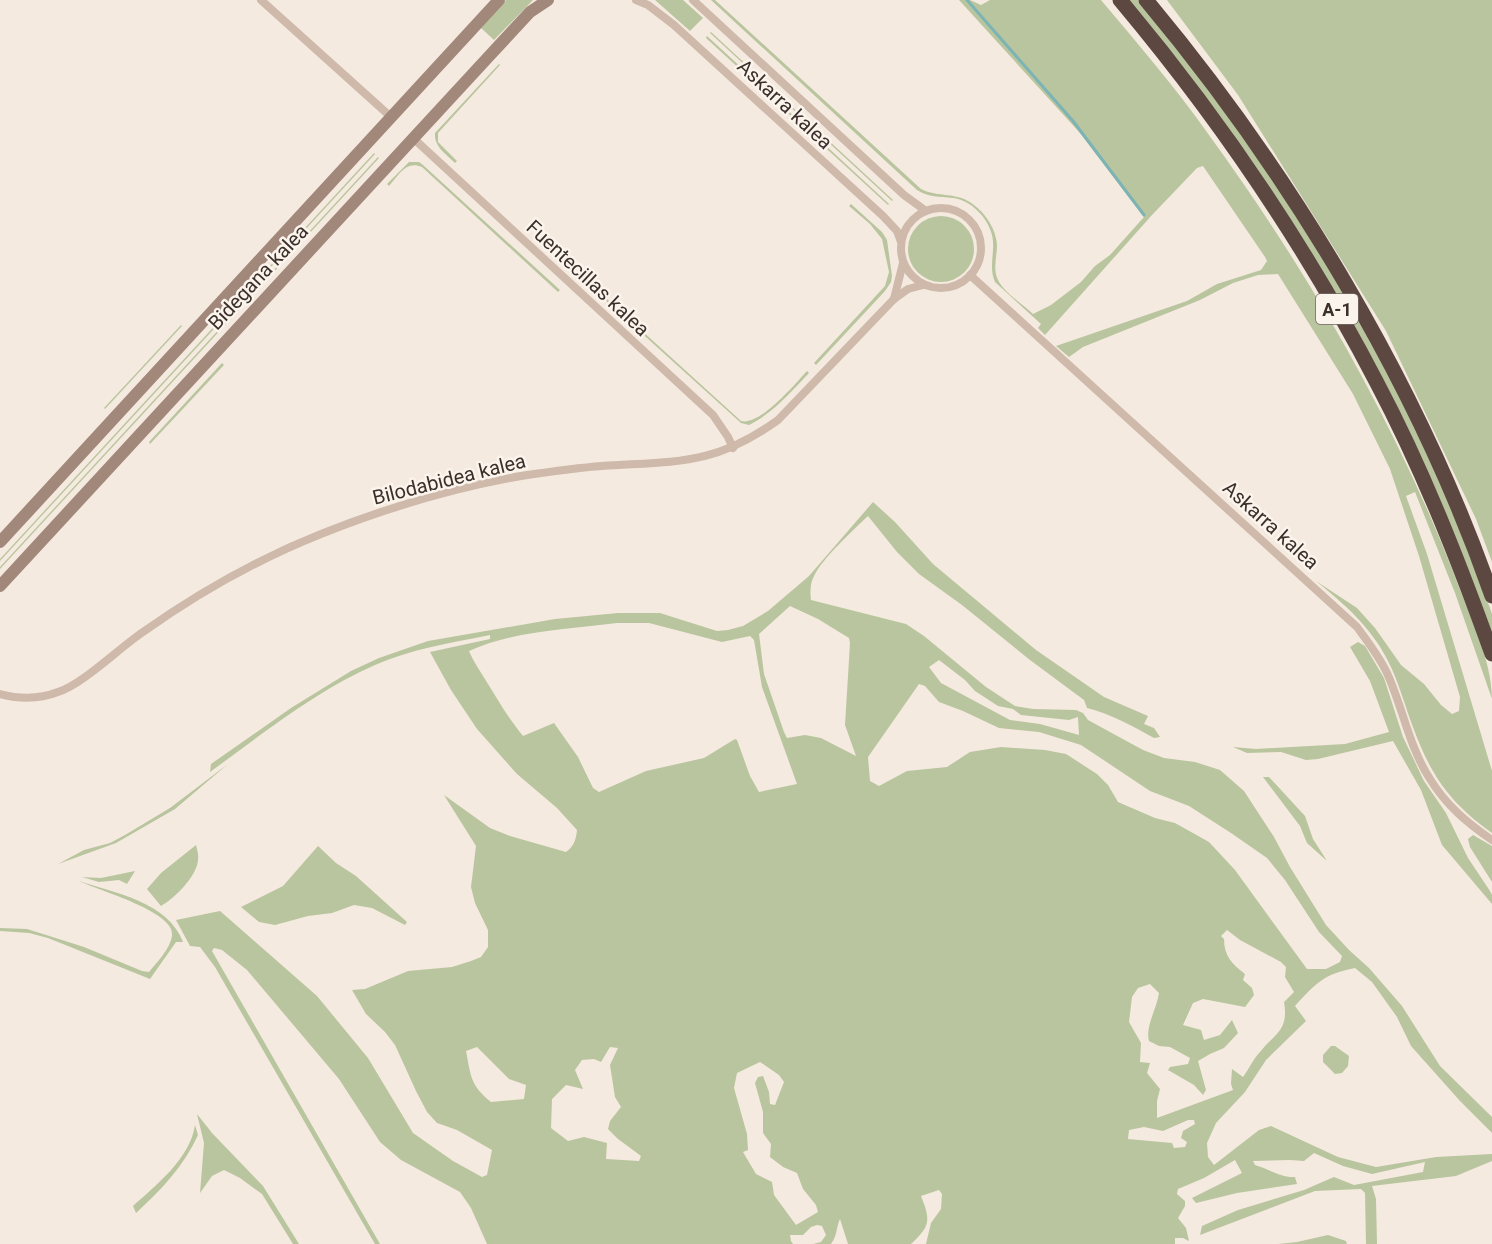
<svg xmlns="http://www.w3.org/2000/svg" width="1492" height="1244" viewBox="0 0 1492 1244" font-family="Roboto,sans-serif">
	<rect width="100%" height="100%" fill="#f5eadf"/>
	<g fill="#b9c59e" fill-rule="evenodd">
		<polygon points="506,0 533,0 494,40 481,28"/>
		<polygon points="655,0 683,0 703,18 690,31"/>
		<path d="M711,0H715L921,189C938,198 957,191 974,205C986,214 996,229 997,245C997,257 992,270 999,282C1006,294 1023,304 1033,314L1051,305L1081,282L1095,266L1110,255L1144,217L1080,133L959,0H970L981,5L990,0H1101C1138,44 1176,88 1209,135C1307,270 1393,418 1454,574C1468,612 1492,659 1492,699L1455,593L1415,492L1406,496L1427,554L1492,771V833C1446,800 1429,772 1410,719C1403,699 1397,678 1387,659C1370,626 1344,604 1316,581L1357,608L1375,628L1401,665L1424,684L1441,705L1452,714L1459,711L1460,697L1419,556L1390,469L1353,394L1278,274L1258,275L1233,283L1200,300L1083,347L1069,357L1056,346L1187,301L1217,284L1261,270L1267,261L1265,257L1203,166L1197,168L1152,215L1045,335L1038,328L1041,324L995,282C988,266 996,251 992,235C988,218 971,200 953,198C939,196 929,198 917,190Z"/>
		<path d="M1128,0H1138C1266,154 1376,327 1453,513C1463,536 1472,560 1481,585C1484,594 1489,604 1492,614C1492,621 1492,630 1492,637L1388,393Z"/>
		<polygon points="1167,0 1492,0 1492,562 1476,519 1386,331 1238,95"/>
		<polygon points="711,32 893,200 892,201 710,33"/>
		<polygon points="707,36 889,204 888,205 706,38"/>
		<path d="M499,64L500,65L438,133V142L457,161L455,163C446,154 434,147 435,133Z"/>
		<polygon points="374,153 375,154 0,561 0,559"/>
		<polygon points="378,157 379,158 0,569 0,567"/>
		<path d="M409,162H419L423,165L560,290L558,292L422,167C406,160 399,175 389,186L387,184Z"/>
		<polygon points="851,204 882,232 887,240 892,276 891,282 885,291 816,365 814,363 885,286 889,272 882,239 870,224 849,206"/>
		<circle cx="941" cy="249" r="33"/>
		<path d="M585,279L741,421C760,426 795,384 807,371L809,373C791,392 773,413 749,425L741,423L584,281Z"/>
		<polygon points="181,325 182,326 105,409 104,408"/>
		<polygon points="222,363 224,365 150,444 149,442"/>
		<path d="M873,502L895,522L933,564L1036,650L1104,697L1148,716L1144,724L1154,728L1160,737L1154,738C1132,726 1111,714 1087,708L1084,700L1030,660L962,605L919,574L897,552L868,516C853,530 822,559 814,576C810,583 810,593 811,600L906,624L924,636L986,687L1015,706L1033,709L1076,710L1083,713L1088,720L1143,750L1164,758L1195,762L1220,770L1244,791L1274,837L1290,867L1326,925L1349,950L1369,968L1402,1006L1440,1066L1492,1117V1133L1460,1101L1411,1046L1397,1017L1372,982L1355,968C1324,974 1316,983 1295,1006L1306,1021L1266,1060L1245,1092L1216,1123L1207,1143L1208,1157L1214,1165L1259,1130L1271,1126L1338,1157L1376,1167L1436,1157L1492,1154V1161L1456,1176L1372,1186L1376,1199L1377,1244H1366L1365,1193L1361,1189L1315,1191L1200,1235L1202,1226L1238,1210L1304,1190L1334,1177L1354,1185L1423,1172L1425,1162L1372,1174L1343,1166L1314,1153L1304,1161L1290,1160L1253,1161L1255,1165C1269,1169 1281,1178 1295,1177L1297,1184L1237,1193L1196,1203L1192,1198L1242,1173L1235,1160L1204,1178L1178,1189L1177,1194L1185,1201V1206L1178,1218L1186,1228L1189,1241L1183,1238H1175V1244H926L931,1223L941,1209L942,1194L939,1190L921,1196C931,1221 930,1226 911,1244H848L840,1219C836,1227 838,1234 831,1244H813L821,1242L826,1235L822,1226L817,1225L811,1227L803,1235H790L791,1241L793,1244H487L471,1208L460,1192L401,1160L380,1142L339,1079L247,970L222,950L214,948L212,951L380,1244H375L215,967L200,947L190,946L176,920L220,911L317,996L368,1058L413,1133L453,1161L482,1177L487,1175L492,1150L457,1130L437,1123L427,1112L416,1091L395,1045L385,1032L366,1014L352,990L365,989L408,971L452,967L471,961L481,957L488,947V930L475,903L471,887L476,846L444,795L490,828L510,836L566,852C574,846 576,840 577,830L557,808L517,774L477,729L451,690L430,652L490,639V635C451,643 411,649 375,665C317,690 261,735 210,772L211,764L291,708L351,671L379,658L428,641L555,619L618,613H660L717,631L728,630L743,626L768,611L809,576ZM790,606L818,619L849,638L850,643L845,725L856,756L821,738L805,735L787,738L784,732L764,674L759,634ZM617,623H649L722,642L750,636L754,640L762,687L797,784L759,792L750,776L737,740L735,739L704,758L646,771L599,792L593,788L578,757L554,723L523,736C509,719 499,702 488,684C481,672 474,663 469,651C512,631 570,629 617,623ZM939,660L965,680L975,691L998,706L1013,709L1021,715L1069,720L1078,717L1079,735L1040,724L1010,720L941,683L929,667ZM919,684L925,686L939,702L963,711L999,728L1039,732L1081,745L1150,791L1189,806L1231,833L1267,858L1285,880L1319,932L1342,956L1340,962L1326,969H1307L1235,870L1209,842L1175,823L1155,818L1118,802L1108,785L1097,774L1066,754L1045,750L1001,747L970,752L947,767L907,771L879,786L870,781L868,757ZM1227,930L1240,940L1281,962L1286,967L1285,977L1294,992L1284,1002C1289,1031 1275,1033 1260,1052C1253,1059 1249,1069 1243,1077L1232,1069L1231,1084L1233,1090L1157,1118V1101L1160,1089L1147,1073L1150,1063L1140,1062L1141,1043L1129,1022L1132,997L1138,988L1150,984L1159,993C1157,1008 1145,1027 1149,1041L1159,1046L1170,1047L1190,1058L1188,1064L1170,1067L1168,1070L1194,1085L1203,1095L1206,1090L1198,1061L1210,1054L1224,1048L1238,1033L1232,1020L1220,1035L1204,1040L1201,1030L1183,1025L1193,1003L1203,999L1245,1007L1254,995L1252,988L1243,980L1245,974C1232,964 1224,956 1224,939L1221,936ZM477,1047L509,1079L526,1085L524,1099L491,1102C470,1085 471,1076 466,1051ZM610,1047L618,1048L610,1065L615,1097L621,1107L610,1121L608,1129L618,1139L641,1156L639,1161L606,1159L607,1143L584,1137L568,1141L551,1128L552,1099L566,1085L583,1089L575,1070L582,1060L594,1059L601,1062ZM760,1062L779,1075L784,1082L775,1105L770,1104L769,1092L763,1076L758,1077L755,1083L763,1112V1133L771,1144L770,1157L783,1167L797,1173L803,1189L816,1205L818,1212L796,1225L774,1195L772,1182L756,1174L743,1152L748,1150L747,1134L734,1088L737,1073ZM1188,1120H1194L1195,1124L1183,1131L1181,1138L1187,1142L1185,1147L1174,1148L1172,1143L1128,1139L1129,1130L1144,1127L1163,1131Z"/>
		<polygon points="1358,642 1365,646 1384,678 1403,737 1424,781 1446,813 1468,858 1490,891 1492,895 1492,904 1442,845 1421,790 1393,741 1318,759 1306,760 1281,752 1247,753 1233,747 1256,749 1345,744 1389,732 1370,681 1350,647"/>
		<polygon points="228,764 175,809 116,843 58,864 84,850 110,843 125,835 170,808"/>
		<polygon points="1263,777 1269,777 1305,816 1313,839 1327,861 1307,843 1300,826"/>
		<polygon points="1473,835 1492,846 1492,882 1470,847 1468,839"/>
		<path d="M196,845C197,850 199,855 198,860C197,876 175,898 161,906L147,889L161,873Z"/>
		<polygon points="318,846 336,863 356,876 407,922 405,925 372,908 354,905 332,913 308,916 275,925 259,922 241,907 283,886"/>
		<polygon points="135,871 127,884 119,880 99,882 82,877 101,878"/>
		<path d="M79,881C115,893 168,902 183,942H176L150,979L48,938L29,933L0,931V928L27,929L43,934L84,947L142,971L149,972C157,962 170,949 172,936C177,912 97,890 79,881Z"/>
		<polygon points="1331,1046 1335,1046 1349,1056 1348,1066 1342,1073 1335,1074 1323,1062 1323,1055"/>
		<polygon points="197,1114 212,1133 263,1186 299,1244 293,1244 262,1194 240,1178 224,1170 212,1176 200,1193 204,1143"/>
		<path d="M195,1125L198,1135C184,1166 161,1190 136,1213L133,1206C156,1185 190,1159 195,1125Z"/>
		<polygon points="1328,1235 1346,1241 1347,1244 1278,1244 1297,1242"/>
	</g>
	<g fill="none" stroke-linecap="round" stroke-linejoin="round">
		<polyline stroke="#7cb3b4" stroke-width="3" points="967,0 1073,121 1144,215"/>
		<g stroke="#ceb9aa" stroke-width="8">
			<polyline points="261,0 391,117"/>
			<polyline points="636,0 648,5 674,25 883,216 897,231 901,242"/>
			<polyline points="693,0 904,195 926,211"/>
			<polyline points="413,138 713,415 728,437 733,448"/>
			<circle cx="941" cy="248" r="40"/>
			<path d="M970,275L1357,627C1368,642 1379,656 1387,673C1403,708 1409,747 1430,779C1446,805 1467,823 1492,840"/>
			<polyline points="894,299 903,263"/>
			<path d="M0,694C19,699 40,699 58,692C83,684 119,648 143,632C198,593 258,559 321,534C386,508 453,488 521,476C548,472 575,468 602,466C677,461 714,466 778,420L894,299L908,289L923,285"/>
		</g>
		<g stroke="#a2887b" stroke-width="12">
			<polyline points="0,542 499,0"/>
			<polyline points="0,586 492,53 530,12 548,0"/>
		</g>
		<g stroke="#5c4840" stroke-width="15">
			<path d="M1120,0C1219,118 1306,246 1377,383C1423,470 1459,562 1492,654"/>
			<path d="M1146,0C1290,172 1418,384 1492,596"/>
		</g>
	</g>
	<g text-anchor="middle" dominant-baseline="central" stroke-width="5" stroke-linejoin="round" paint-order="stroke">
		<rect fill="#fbf4ed" stroke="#756a64" stroke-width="1.5" x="1316" y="294" width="42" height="30" rx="4.5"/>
		<g font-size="18" font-weight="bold" fill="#3b2f2a">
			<text x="1337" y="309">A-1</text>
		</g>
		<g font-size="20" fill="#3b2f2a" stroke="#fbf4ed">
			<text transform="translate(785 104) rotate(43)">Askarra kalea</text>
			<text transform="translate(258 277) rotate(-47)">Bidegana kalea</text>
			<text transform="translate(588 278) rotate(43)">Fuentecillas kalea</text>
			<text transform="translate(449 479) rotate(-14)">Bilodabidea kalea</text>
			<text transform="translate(1271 525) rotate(42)">Askarra kalea</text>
		</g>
	</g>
</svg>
